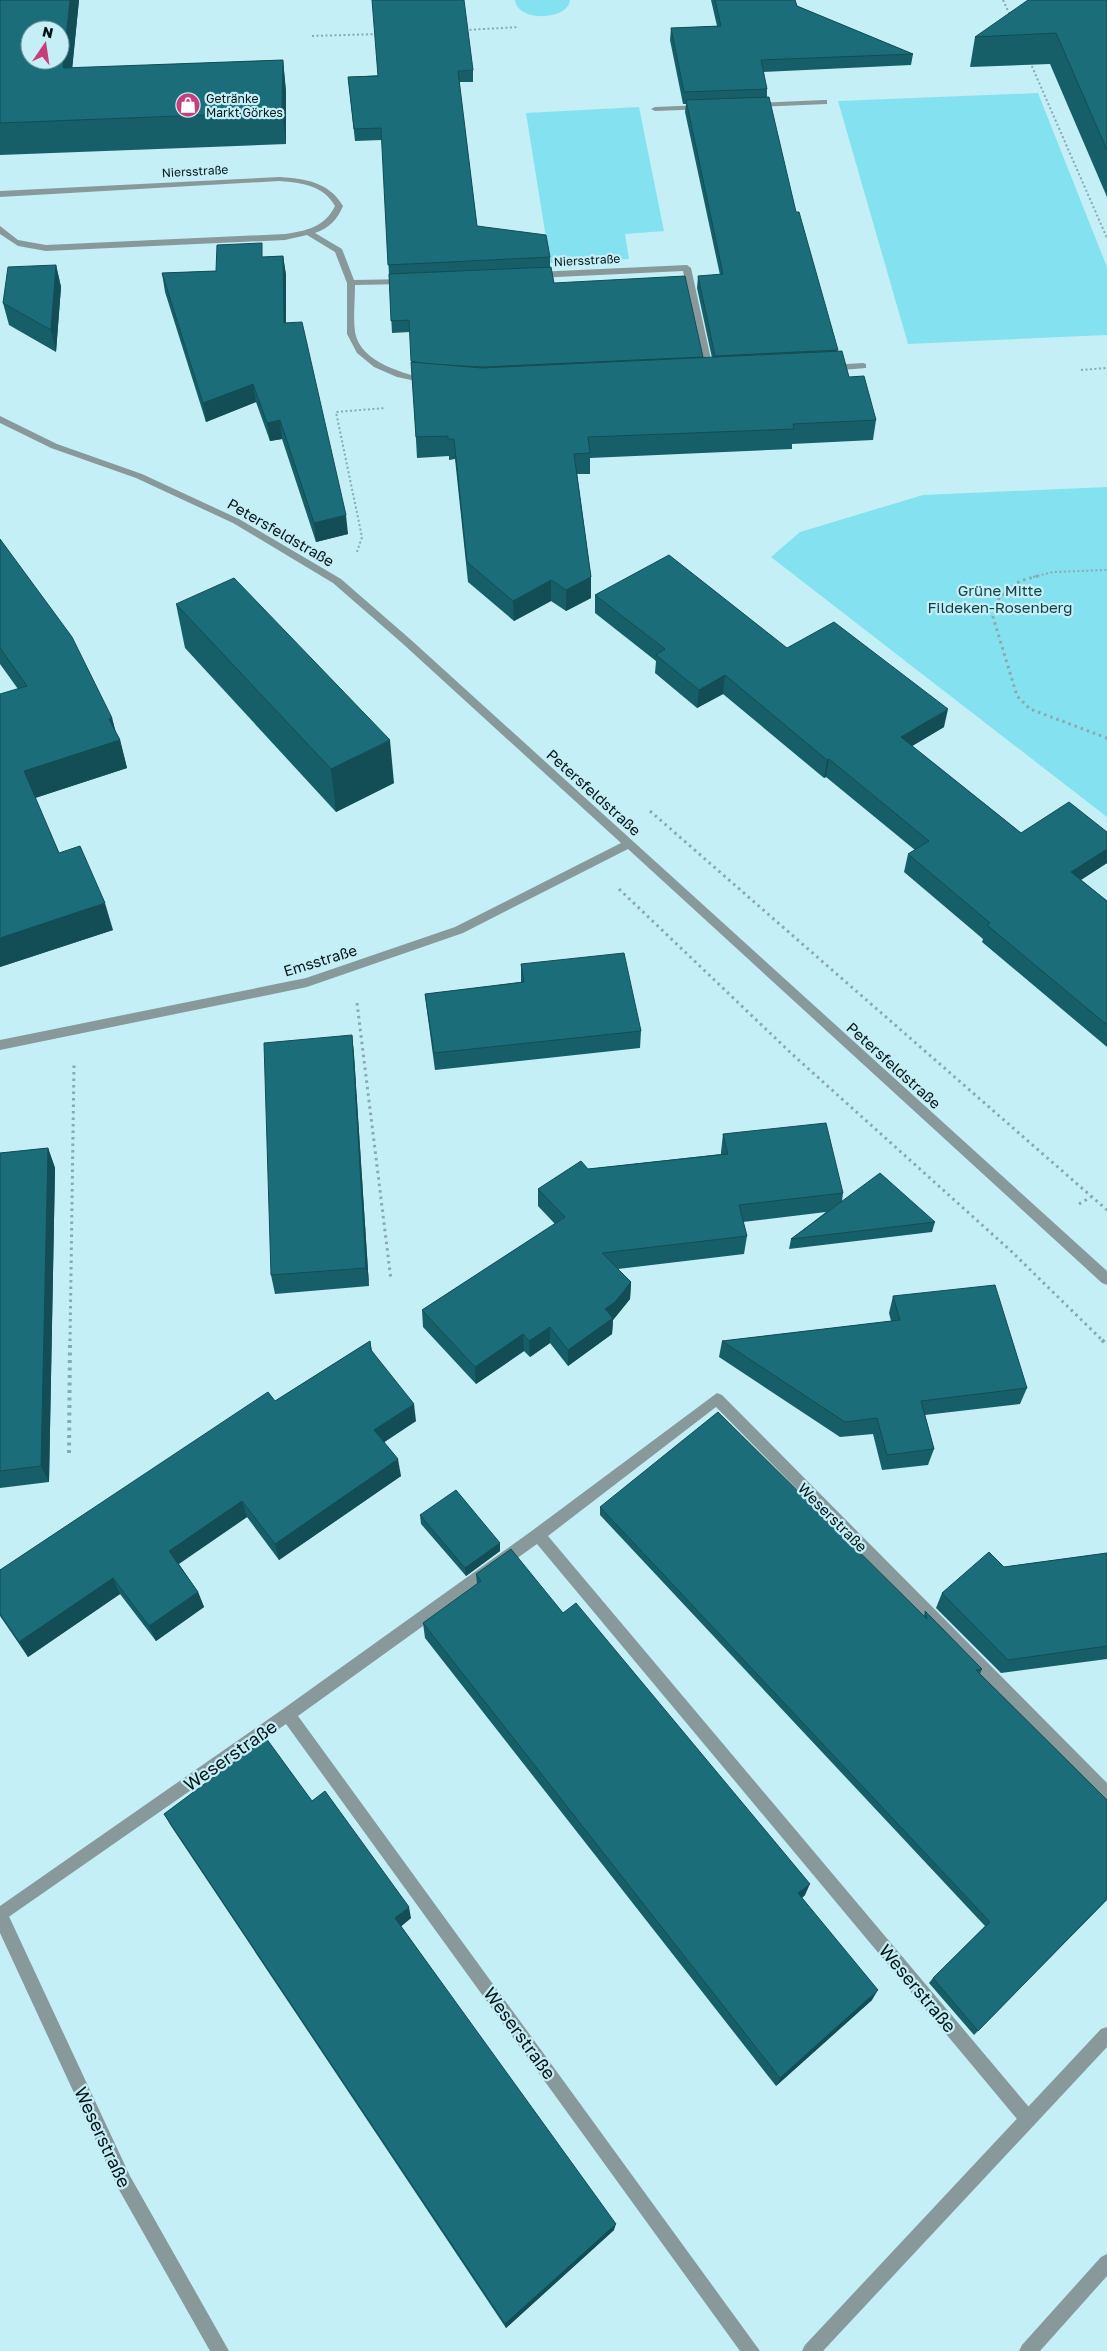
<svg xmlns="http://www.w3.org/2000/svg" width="1107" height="2351" viewBox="0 0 1107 2351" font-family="'Golos Text',sans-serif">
	<rect width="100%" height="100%" fill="#c4eff6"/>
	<g fill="#84e2f0">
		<path d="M515,0H570C568,21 517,22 515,0Z"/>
		<polygon points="1038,93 1107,267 1107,335 908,344 838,101"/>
		<polygon points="639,107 664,231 625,234 629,259 550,263 526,113"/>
		<polygon points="1107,487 1107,817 771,557 800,532 923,495"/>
	</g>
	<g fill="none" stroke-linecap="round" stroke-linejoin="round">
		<g stroke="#87a9af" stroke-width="2" stroke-dasharray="2 2.5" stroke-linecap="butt">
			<polyline points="1003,0 1010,15"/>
			<polyline points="465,30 519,27"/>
			<polyline points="312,36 379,34"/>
			<polyline points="1030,62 1107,238"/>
			<polyline points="1081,370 1107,368"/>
			<polyline points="357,552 362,537 336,412 385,408"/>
			<polyline points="1033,577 1053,572 1107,570"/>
		</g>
		<g stroke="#87a9af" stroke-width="3" stroke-dasharray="2.5 4" stroke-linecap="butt">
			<polyline points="1038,576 1020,581 999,597 993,617 1017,696 1030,709 1107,738"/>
			<polyline points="650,811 1107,1210"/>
			<polyline points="619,889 792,1054 1011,1251 1103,1341"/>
			<polyline points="357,1003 391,1280"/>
			<polyline points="1079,1204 1091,1197"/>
			<polyline points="70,1341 74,1065"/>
		</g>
		<g stroke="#87a9af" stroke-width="4" stroke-dasharray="3 4.5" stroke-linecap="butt">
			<polyline points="1102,1340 1107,1345"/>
			<polyline points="69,1453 70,1340"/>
		</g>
		<g fill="#88999c" fill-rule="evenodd">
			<polygon points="824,100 827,100 827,104 755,107 751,105 755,103"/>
			<polygon points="703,105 707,107 706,109 655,111 651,109 655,107"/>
			<polygon points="717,1393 722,1395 1107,1783 1107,1802 1102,1799 716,1407 548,1536 1034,2113 1036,2119 1034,2125 1028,2127 1022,2125 537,1544 298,1716 760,2351 740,2351 286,1724 0,1923 0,1906 283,1709 533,1530"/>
			<polygon points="1107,2254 1107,2276 1040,2351 1019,2351 1022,2345 1101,2257"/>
		</g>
		<g fill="#88999c" fill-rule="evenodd">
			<path d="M280,177C306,179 329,182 343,206C337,220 329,228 315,233L342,249L354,280L409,279L410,281L406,284L355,285C355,301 353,317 355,332C360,363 406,374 430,380V384L397,377L374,367L357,353L347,334V283L335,252L307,235L285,240L46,251L18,246L0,234V226L18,240L46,245L285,234C306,231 325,227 335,206C323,185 302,183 280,181L0,197V191Z"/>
			<polygon points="687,265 691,268 714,373 709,376 704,373 683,271 536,278 532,275 536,272"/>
			<polygon points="863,363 866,364 866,368 829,371 824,368 829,365"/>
			<polygon points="0,416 57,444 142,474 239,519 341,579 410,639 1107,1271 1107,1285 1102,1283 628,849 463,933 307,987 0,1050 0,1040 306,978 455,927 621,843 402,643 333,583 233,523 136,478 51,448 0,423"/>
			<polygon points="0,1908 6,1910 130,2176 229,2351 210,2351 118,2188 0,1933"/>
			<polygon points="1107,2027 1107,2047 823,2351 802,2351 805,2345 1101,2029"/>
		</g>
	</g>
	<g fill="#175f68">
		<polygon points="0,0 79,0 72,68 283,60 286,92 286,144 0,155"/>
		<polygon points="711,0 795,0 797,6 913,54 911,65 763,72 767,89 767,97 796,212 838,352 849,377 876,420 873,440 792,444 792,449 590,458 590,474 577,474 591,577 591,598 566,611 551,601 514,621 468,582 455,459 449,460 449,456 417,458 410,332 392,333 382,140 355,141 348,77 473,70 473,82 459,82 477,226 550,257 550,267 554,283 702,358 712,358 697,288 698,276 720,275 685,112 686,104 683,104 670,40 671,28 717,26"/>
		<polygon points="1107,0 1107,197 1050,64 970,67 975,37"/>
		<polygon points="283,256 286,275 286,323 348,534 316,542 282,439 270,441 256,402 206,422 165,292 162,273 216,271 264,257"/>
		<polygon points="56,265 61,287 56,352 9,325 3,303"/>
		<polygon points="0,539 112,718 116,733 120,740 127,768 35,798 59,853 113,930 0,967 18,689 0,664"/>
		<polygon points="595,595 787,648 944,727 912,746 1021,833 1107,832 1107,863 1081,880 1107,901 1107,1047 982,942 983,939 904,872 908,854 915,850 826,777 824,778 723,694 697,708 655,673 656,661 595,613"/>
		<polygon points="176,604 394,783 336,812 185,648"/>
		<polygon points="521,964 641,1031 640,1048 435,1070 427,1011 425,994 521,982"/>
		<polygon points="352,1035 354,1055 369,1286 275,1294 271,1275"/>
		<polygon points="723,1134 843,1193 842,1201 935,1222 932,1232 789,1249 791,1239 826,1212 743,1222 747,1236 744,1254 618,1269 631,1282 630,1299 613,1320 612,1334 568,1366 550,1343 530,1357 524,1351 476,1384 423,1327 422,1310 555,1224 538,1206 538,1189 588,1169 721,1154 721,1152"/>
		<polygon points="48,1148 55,1168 49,1482 0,1488 0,1153"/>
		<polygon points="893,1296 1027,1388 1020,1404 925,1415 934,1449 928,1465 882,1470 873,1434 840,1437 719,1357 722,1341 891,1321 889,1313"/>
		<polygon points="370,1341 372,1351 416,1421 384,1442 401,1476 279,1560 247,1517 179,1564 198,1592 204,1607 156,1641 120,1594 28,1657 0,1616 0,1570 275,1401"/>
		<polygon points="600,1507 924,1616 925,1611 982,1669 980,1674 1107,1800 1107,1900 974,2035 929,1983 933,1978 985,1926 600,1515"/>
		<polygon points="420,1515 500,1543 500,1551 466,1576 421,1524"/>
		<polygon points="1107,1553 1107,1659 1001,1673 936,1608 942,1593 1004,1567"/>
		<polygon points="476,1574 563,1613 805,1895 802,1898 872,2000 776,2086 425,1638 423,1623 477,1584"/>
		<polygon points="164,1814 411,1918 401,1926 614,2230 506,2328 171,1826"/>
	</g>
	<g fill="#134d55">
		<polygon points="70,0 79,0 69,101 63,68"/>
		<polygon points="283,60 286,92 286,144 282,112"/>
		<polygon points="283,256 286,275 286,342 284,323"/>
		<polygon points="56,265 61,287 56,352 51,330"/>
		<polygon points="253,384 256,402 206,422 203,403"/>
		<polygon points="280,420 282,439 270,441 267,423"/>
		<polygon points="346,515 348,534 316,542 314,523"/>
		<polygon points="591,577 591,598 566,611 566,590"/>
		<polygon points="551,580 551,601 514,621 513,601"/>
		<polygon points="725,675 723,694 697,708 699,690"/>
		<polygon points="948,709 944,727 897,755 901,737"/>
		<polygon points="112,718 118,741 120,740 127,768 32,799 24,771 109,719"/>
		<polygon points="390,740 394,783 336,812 331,769"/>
		<polygon points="829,759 826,777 824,778 827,760"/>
		<polygon points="1107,849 1107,863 1065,890 1071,872"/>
		<polygon points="105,903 113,930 0,967 0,938"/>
		<polygon points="352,1035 354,1055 369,1286 366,1268"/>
		<polygon points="48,1148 55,1168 49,1482 41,1466"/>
		<polygon points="631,1282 630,1299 613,1320 612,1334 568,1366 568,1350 605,1309"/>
		<polygon points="550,1327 550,1343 530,1357 529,1341"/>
		<polygon points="523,1334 524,1351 476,1384 475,1367"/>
		<polygon points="414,1404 416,1421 377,1447 374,1430"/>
		<polygon points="398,1459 401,1476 279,1560 275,1544"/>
		<polygon points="242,1501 247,1517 175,1566 169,1551"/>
		<polygon points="500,1543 500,1551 466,1576 465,1568"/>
		<polygon points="113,1578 120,1594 28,1657 19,1642"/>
		<polygon points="198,1592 204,1607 156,1641 149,1626"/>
		<polygon points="810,1884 805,1895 794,1905 798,1893"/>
		<polygon points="409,1907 411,1918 398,1929 395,1918"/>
		<polygon points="878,1990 872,2000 776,2086 780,2078"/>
		<polygon points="616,2224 614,2230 506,2328 505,2324"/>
	</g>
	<g fill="#1b6e79" stroke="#134d55" fill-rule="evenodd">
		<path d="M0,0H70L63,68L283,60L282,112L0,123ZM30,30H60V60H30Z"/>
		<polygon points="372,0 464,0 473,70 458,71 477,226 546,235 550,257 388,265 381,128 354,129 348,77 378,76"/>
		<polygon points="715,0 795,0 797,6 913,54 761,60 767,89 684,92 671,28 721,26"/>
		<polygon points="1028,0 1107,0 1107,150 1056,33 975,37"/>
		<polygon points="769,97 796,212 799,212 838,350 715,356 698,276 723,274 686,100"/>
		<polygon points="262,243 262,257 283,256 284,323 302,322 346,515 314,523 280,420 267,423 253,384 203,403 162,273 216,271 217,245"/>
		<polygon points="56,265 51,330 3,303 8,267"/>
		<polygon points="551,267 554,283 685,276 703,357 483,367 426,364 411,361 409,320 391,321 389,274"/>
		<polygon points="842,351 849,377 864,376 876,420 793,424 794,429 588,437 590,453 574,454 591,577 566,590 551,580 513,601 467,562 454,439 448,439 448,436 416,437 411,362 482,368"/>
		<polygon points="0,539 72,637 112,718 109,719 120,740 24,771 59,853 80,846 105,903 0,938 0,694 27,686 0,648"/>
		<polygon points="669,555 787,648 834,622 948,709 901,737 1021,833 1069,802 1107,832 1107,849 1071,872 1107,901 1107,1025 987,925 990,923 908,854 929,841 829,759 827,760 725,675 699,690 656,655 665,649 595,595"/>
		<polygon points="234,578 390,740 331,769 176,604"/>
		<polygon points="624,953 641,1031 434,1053 425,994 524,982 521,964"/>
		<polygon points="352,1035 366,1268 271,1275 264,1043"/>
		<polygon points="826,1123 843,1193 739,1205 747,1236 602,1253 631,1282 615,1302 605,1309 613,1318 568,1350 550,1327 529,1341 523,1334 475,1367 422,1310 565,1217 538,1189 581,1161 588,1169 728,1154 723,1134"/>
		<polygon points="48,1148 41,1466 0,1471 0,1153"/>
		<polygon points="880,1173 935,1222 791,1239"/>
		<polygon points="995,1285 1027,1388 921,1401 934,1449 887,1455 877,1418 845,1422 722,1341 900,1320 893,1296"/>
		<polygon points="370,1341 371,1350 414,1404 374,1430 398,1459 275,1544 242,1501 169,1551 198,1592 149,1626 113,1578 19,1642 0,1614 0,1570 268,1392 275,1401"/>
		<polygon points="718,1412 927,1619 925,1611 982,1669 976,1670 1107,1800 1107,1899 978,2031 933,1978 990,1922 600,1507"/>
		<polygon points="456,1490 500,1543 465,1568 420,1515"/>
		<polygon points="511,1549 563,1613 576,1603 810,1884 798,1893 878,1990 780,2078 423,1623 481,1581 476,1574"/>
		<polygon points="989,1552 1004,1567 1107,1553 1107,1646 1008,1660 942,1593"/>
		<polygon points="266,1738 312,1801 325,1791 409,1907 395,1918 616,2224 505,2324 164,1814"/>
	</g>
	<defs>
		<symbol id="shop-disc" viewBox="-11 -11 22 22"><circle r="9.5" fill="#c73e78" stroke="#c4eff6"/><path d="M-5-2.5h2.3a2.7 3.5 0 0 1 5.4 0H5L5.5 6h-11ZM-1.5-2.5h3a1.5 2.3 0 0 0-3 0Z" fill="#fff"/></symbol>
	</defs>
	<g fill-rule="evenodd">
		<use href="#shop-disc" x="174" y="91" width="28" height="28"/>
	</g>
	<g text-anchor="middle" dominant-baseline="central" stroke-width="4.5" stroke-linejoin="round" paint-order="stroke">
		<g font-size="12" fill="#051518" stroke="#c4eff6" text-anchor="start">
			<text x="206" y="98">Getränke<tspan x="206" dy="14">Markt Görkes</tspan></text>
		</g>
		<g font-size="12" fill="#051518" stroke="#c4eff6">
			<text transform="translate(195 171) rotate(-3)">Niersstraße</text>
			<text transform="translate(587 260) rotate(-3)">Niersstraße</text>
		</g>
		<g font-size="15" fill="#051518" stroke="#c4eff6">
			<text transform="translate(281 532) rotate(30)">Petersfeldstraße</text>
			<text transform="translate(594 792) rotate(42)">Petersfeldstraße</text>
			<text transform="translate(320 960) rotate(-17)">Emsstraße</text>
			<text transform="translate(894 1065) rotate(42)">Petersfeldstraße</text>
			<text transform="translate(833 1517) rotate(45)">Weserstraße</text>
		</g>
		<g font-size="15" fill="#0f3e45" stroke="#c4eff6">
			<text x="1000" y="590">Grüne Mitte<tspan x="1000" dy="17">Fildeken-Rosenberg</tspan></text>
		</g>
		<g font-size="18" fill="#051518" stroke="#c4eff6">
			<text transform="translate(230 1755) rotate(-35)">Weserstraße</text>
			<text transform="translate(918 1988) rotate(50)">Weserstraße</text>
			<text transform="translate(520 2033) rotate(54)">Weserstraße</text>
			<text transform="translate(103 2137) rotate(65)">Weserstraße</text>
		</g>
	</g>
	<g transform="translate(45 45) rotate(13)"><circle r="24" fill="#c4eff6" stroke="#78989d"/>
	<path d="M0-4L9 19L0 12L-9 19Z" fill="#c73e78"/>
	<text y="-8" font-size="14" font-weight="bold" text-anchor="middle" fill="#051518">N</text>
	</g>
</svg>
